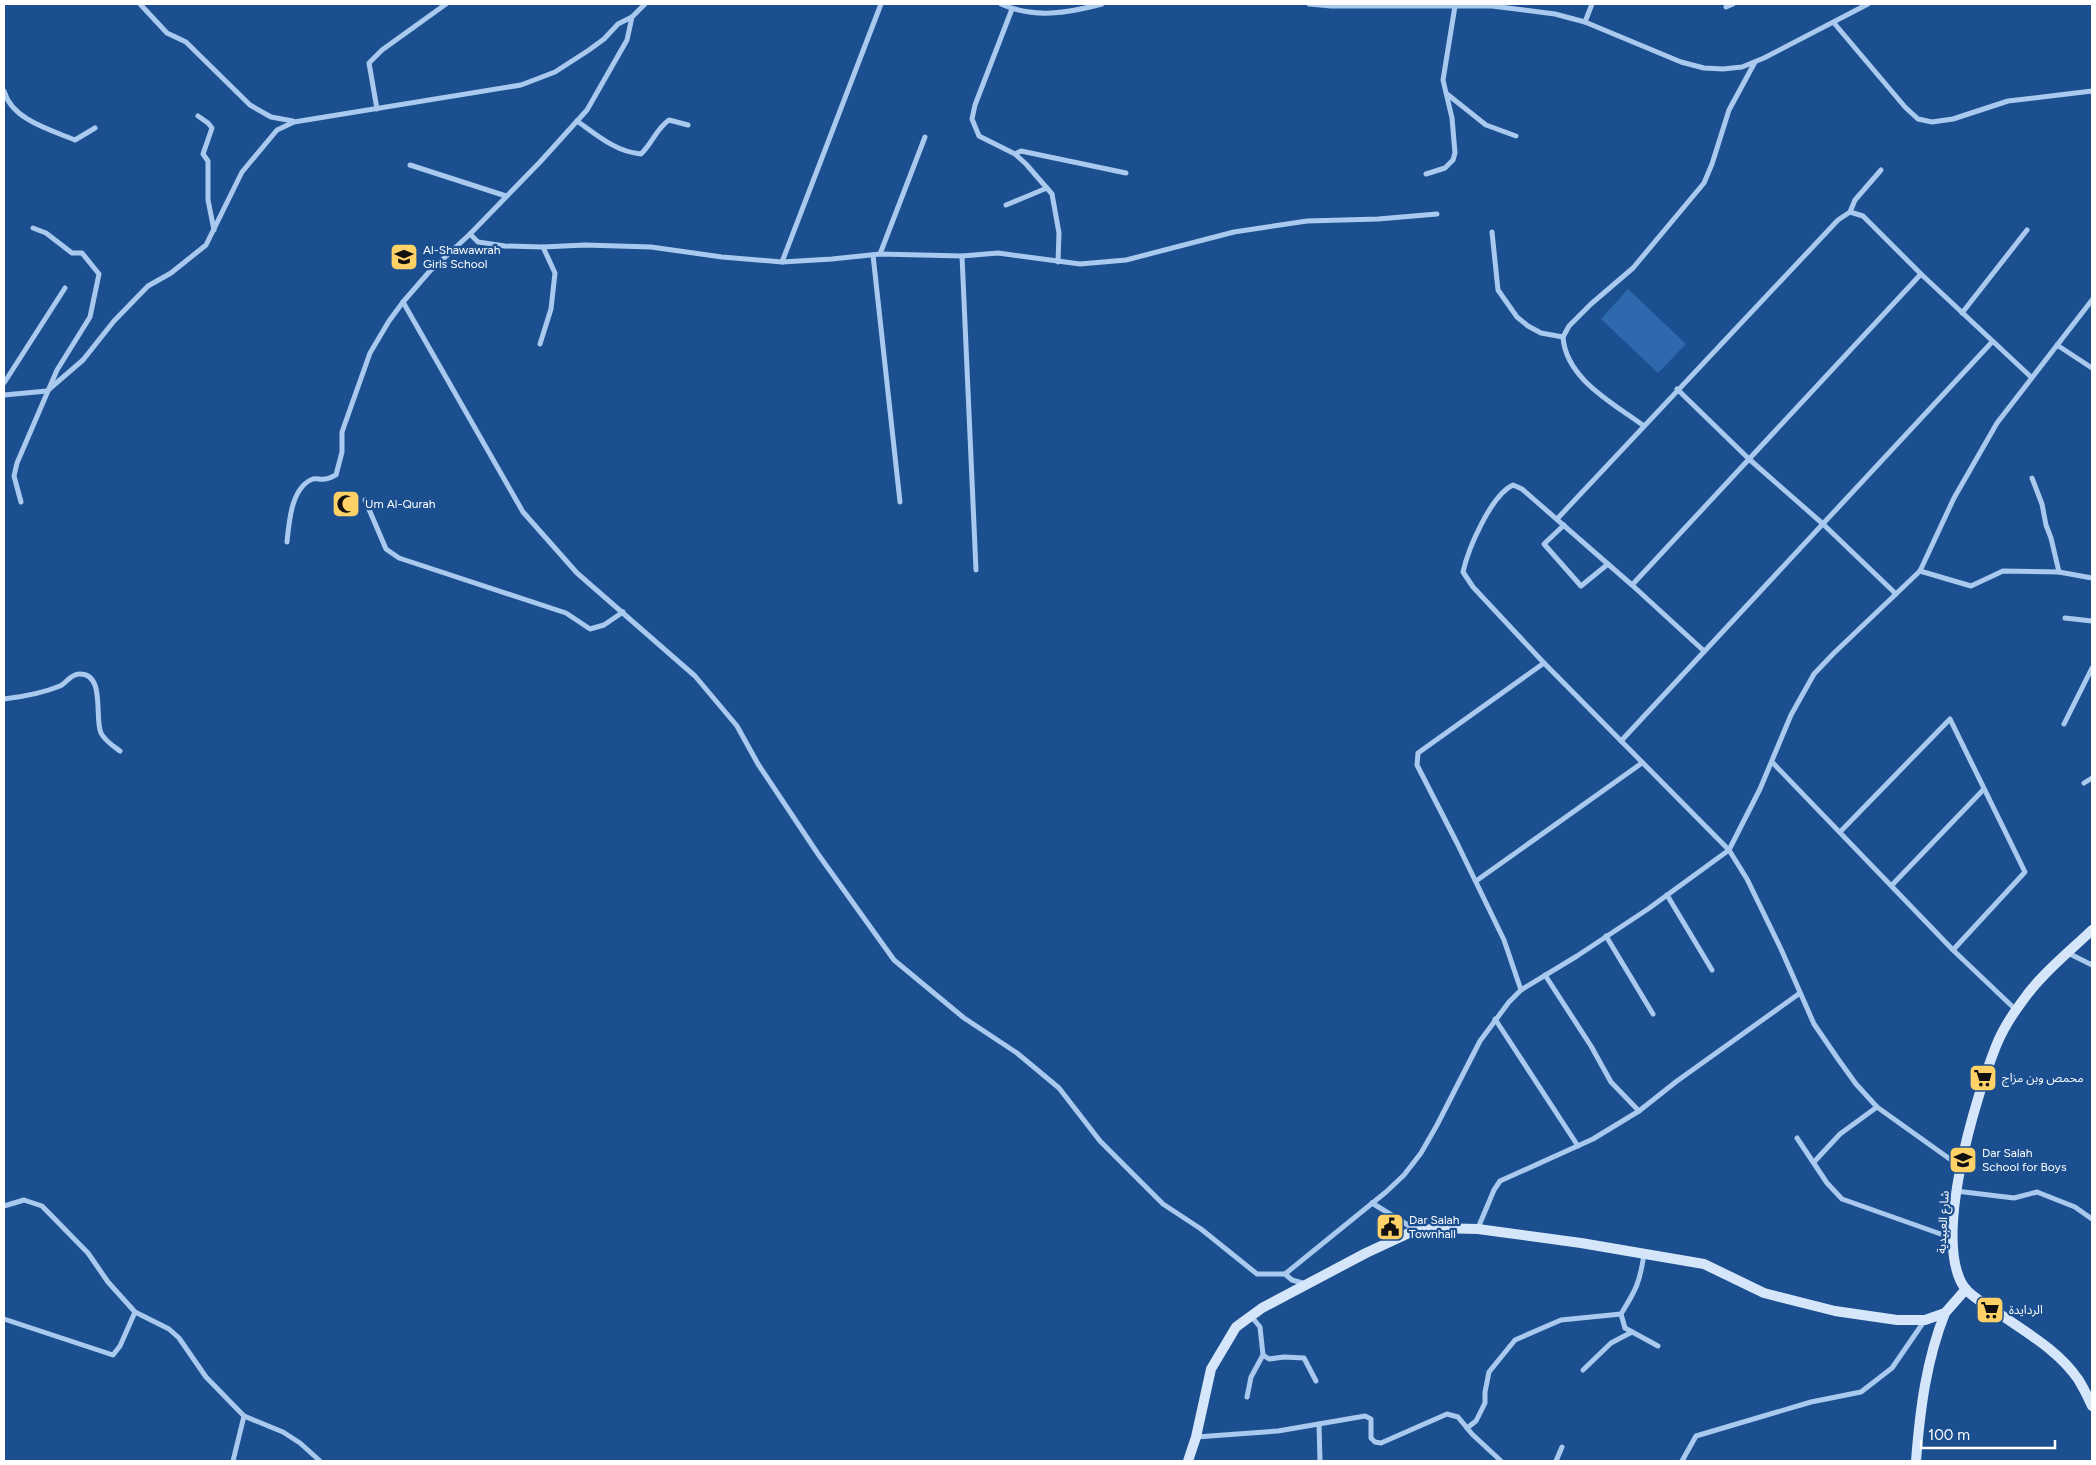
<svg xmlns="http://www.w3.org/2000/svg" width="2096" height="1465" viewBox="0 0 2096 1465" font-family="Figtree,'Noto Sans Arabic',sans-serif">
	<rect width="100%" height="100%" fill="#1b4f8f"/>
	<polygon fill="#2e69ad" points="1628,289 1686,344 1658,373 1601,319"/>
	<g fill="none" stroke-linecap="round" stroke-linejoin="round">
		<g stroke="#a9c9ee" stroke-width="5">
			<polyline points="140,4 167,33 186,42 250,105 271,117 293,121"/>
			<path d="M1001,4C1034,19 1068,13 1102,4"/>
			<polyline points="1309,4 1331,6 1492,6 1555,14 1585,22 1681,62 1704,68 1723,69 1742,67 1764,58 1868,4"/>
			<polyline points="1726,7 1733,4"/>
			<polyline points="1012,9 975,105 972,119 979,136 1015,154 1026,164 1052,194 1059,233 1058,262"/>
			<polyline points="1585,22 1592,4"/>
			<polyline points="1834,23 1905,107 1918,119 1932,122 1953,119 2008,101 2092,91"/>
			<path d="M4,91C12,120 51,130 75,140L95,128"/>
			<polyline points="1447,94 1486,125 1516,136"/>
			<polyline points="377,109 369,63 382,50 446,4"/>
			<polyline points="198,116 208,123 212,128 203,154 208,161 208,200 214,230"/>
			<path d="M577,121C597,135 616,152 641,154C652,144 656,129 669,120L688,125"/>
			<polyline points="1015,154 1021,151 1126,173"/>
			<polyline points="410,165 506,196"/>
			<polyline points="1426,174 1445,168 1453,160 1455,153 1452,118 1443,80 1455,6"/>
			<polyline points="1006,205 1047,188"/>
			<polyline points="1850,212 1855,200 1881,170"/>
			<polyline points="1492,232 1498,290 1517,317 1528,326 1541,333 1563,337"/>
			<polyline points="470,234 478,242 505,246 543,247 585,245 651,247 722,257 782,262 832,259 880,254 962,256 998,253 1080,264 1126,260 1234,232 1307,221 1378,219 1437,214"/>
			<polyline points="880,254 925,137"/>
			<polyline points="873,255 900,502"/>
			<polyline points="962,256 976,570"/>
			<polyline points="782,262 881,4"/>
			<polyline points="403,302 523,512 577,573 695,676 737,726 758,764 818,854 894,960 964,1018 1017,1053 1059,1088 1100,1141 1163,1204 1201,1229 1257,1274 1285,1274 1292,1280 1306,1284"/>
			<polyline points="1962,313 2027,230"/>
			<polyline points="540,344 551,309 555,273 543,247"/>
			<polyline points="2057,345 2092,368"/>
			<polyline points="4,383 65,288"/>
			<polyline points="1677,389 1749,459 1823,524 1896,594"/>
			<polyline points="4,395 47,391 83,360 114,321 148,286 171,273 206,245 242,172 277,130 294,122 521,85 555,72 589,50 604,39 618,24 632,17 645,4"/>
			<path d="M1644,426C1613,403 1566,379 1563,337L1569,326L1591,304L1633,268L1704,183L1712,164L1729,110L1755,62"/>
			<polyline points="2032,478 2042,504 2046,525 2051,538 2059,572"/>
			<polyline points="365,500 386,549 399,558 566,613 590,629 604,625 623,612"/>
			<polyline points="21,502 14,476 17,463 57,370 90,317 99,274 82,253 72,253 46,233 33,228"/>
			<polyline points="1557,519 1838,220 1850,212 1863,216 1921,274 2031,377"/>
			<polyline points="1564,525 1544,544 1581,586 1608,564"/>
			<path d="M287,542C289,523 291,487 313,479C317,478 321,480 325,479C329,479 333,476 336,475L342,452V432L370,353L389,321L403,302L429,272L470,234L540,162L587,110L627,40L632,17"/>
			<polyline points="1920,571 1971,586 2003,571 2059,572 2092,578"/>
			<polyline points="1632,585 1921,274"/>
			<polyline points="2065,618 2092,621"/>
			<path d="M1704,651L1632,585L1522,489L1513,485C1491,495 1468,549 1463,572L1473,587L1544,663L1729,850L1747,879L1781,949L1814,1024L1838,1059L1856,1084L1877,1107L1961,1167"/>
			<path d="M4,699C21,697 43,693 60,686C66,683 71,674 79,674C106,673 94,718 101,733C105,741 113,746 120,751"/>
			<polyline points="2064,724 2092,668"/>
			<polyline points="1621,741 1992,342"/>
			<polyline points="1772,762 1953,950 2016,1010"/>
			<polyline points="2084,783 2092,778"/>
			<polyline points="1840,832 1950,719 2025,872 1953,950"/>
			<polyline points="1476,881 1642,763"/>
			<polyline points="1892,885 1984,789"/>
			<polyline points="1667,895 1712,970"/>
			<polyline points="1606,936 1653,1014"/>
			<polyline points="2068,953 2092,965"/>
			<polyline points="1545,975 1591,1046 1611,1082 1639,1111"/>
			<polyline points="1521,990 1504,940 1457,843 1417,765 1418,753 1544,663"/>
			<polyline points="1495,1019 1578,1146"/>
			<polyline points="1797,1138 1827,1183 1842,1199 1952,1238"/>
			<polyline points="1814,1162 1840,1134 1877,1107"/>
			<polyline points="1956,1191 2014,1198 2037,1192 2075,1207 2092,1219"/>
			<polyline points="1372,1203 1416,1230"/>
			<polyline points="4,1206 24,1200 42,1206 88,1253 108,1282 135,1312 169,1329 179,1338 206,1377 244,1416 283,1432 300,1443 320,1461"/>
			<polyline points="1478,1228 1494,1190 1500,1181 1593,1139 1639,1111 1677,1081 1800,993"/>
			<polyline points="1285,1274 1386,1192 1404,1175 1421,1153 1437,1125 1480,1041 1509,1002 1521,990 1577,956 1648,909 1729,850 1760,789 1791,715 1814,674 1834,653 1920,571 1954,498 1997,423 2092,300"/>
			<polyline points="1621,1314 1625,1328 1658,1346"/>
			<polyline points="1251,1316 1260,1327 1263,1355 1269,1359 1284,1357 1304,1358 1316,1381"/>
			<polyline points="4,1319 113,1355 120,1346 135,1312"/>
			<polyline points="1583,1370 1611,1343 1632,1332"/>
			<polyline points="1247,1397 1251,1377 1263,1355"/>
			<polyline points="1319,1424 1320,1461"/>
			<path d="M1467,1428L1476,1421L1485,1403V1392L1489,1372L1515,1340L1561,1320L1621,1314C1636,1290 1640,1282 1644,1254"/>
			<polyline points="1196,1437 1278,1431 1365,1416 1371,1419 1371,1438 1375,1442 1381,1443 1447,1414 1458,1417 1472,1434 1501,1461"/>
			<polyline points="233,1461 244,1416"/>
			<polyline points="1556,1461 1562,1447"/>
			<polyline points="1682,1461 1696,1436 1811,1402 1861,1392 1892,1368 1925,1320"/>
		</g>
		<g stroke="#d6e6fa" stroke-width="10">
			<path d="M2092,930C2068,953 2040,975 2021,1003C2012,1015 2002,1031 1996,1046C1976,1097 1932,1239 1964,1287C1972,1298 1989,1306 2000,1314C2028,1334 2058,1350 2078,1379C2083,1387 2088,1397 2092,1406"/>
			<polyline points="1188,1461 1196,1437 1211,1369 1236,1327 1262,1308 1366,1253 1409,1233 1437,1228 1478,1229 1581,1243 1704,1264 1764,1293 1835,1311 1897,1320 1925,1320 1945,1313 1966,1289"/>
			<path d="M1916,1461C1920,1410 1926,1361 1945,1313"/>
		</g>
	</g>
	<defs>
		<symbol id="school-square" viewBox="-11 -11 22 22"><rect x="-9" y="-9" width="18" height="18" rx="4" fill="#ffd166" stroke="#1b4f8f"/><path d="M0-5L7-2L0 1L-7-2ZM-4 1L0 2.5L4 1V4Q0 6-4 4Z" fill="#111"/></symbol>
		<symbol id="mosque-square" viewBox="-11 -11 22 22"><rect x="-9" y="-9" width="18" height="18" rx="4" fill="#ffd166" stroke="#1b4f8f"/><path d="M3.5-4.9A6 6 0 1 0 3.5 4.9A5 5 0 1 1 3.5-4.9Z" fill="#111"/></symbol>
		<symbol id="supermarket-square" viewBox="-11 -11 22 22"><rect x="-9" y="-9" width="18" height="18" rx="4" fill="#ffd166" stroke="#1b4f8f"/><path d="M-6-5.5h2.5l.6 2H6L4.5 2H-2.5L-4.4-4H-6ZM-1.5 3.2a1.3 1.3 0 1 0 .1 0ZM3 3.2a1.3 1.3 0 1 0 .1 0Z" fill="#111"/></symbol>
		<symbol id="civic-square" viewBox="-11 -11 22 22"><rect x="-9" y="-9" width="18" height="18" rx="4" fill="#ffd166" stroke="#1b4f8f"/><path d="M-.6-6.5H3V-4.5H.6V-3L4-1V1h2V6H-6V1h2V-1L-.6-3ZM-1.2 2.5V6h2.4V2.5Z" fill="#111"/></symbol>
	</defs>
	<g fill-rule="evenodd">
		<use href="#school-square" x="388" y="241" width="32" height="32"/>
		<use href="#mosque-square" x="330" y="488" width="32" height="32"/>
		<use href="#supermarket-square" x="1967" y="1062" width="32" height="32"/>
		<use href="#school-square" x="1947" y="1144" width="32" height="32"/>
		<use href="#civic-square" x="1374" y="1211" width="32" height="32"/>
		<use href="#supermarket-square" x="1974" y="1294" width="32" height="32"/>
	</g>
	<g text-anchor="middle" dominant-baseline="central" stroke-width="4.5" stroke-linejoin="round" paint-order="stroke">
		<g font-size="12" fill="#fff" stroke="#1b4f8f" text-anchor="start">
			<text x="423" y="250">Al-Shawawrah<tspan x="423" dy="14">Girls School</tspan></text>
			<text x="365" y="504">Um Al-Qurah</text>
			<text x="2002" y="1078">محمص وبن مزاج</text>
			<text x="1982" y="1153">Dar Salah<tspan x="1982" dy="14">School for Boys</tspan></text>
			<text x="1409" y="1220">Dar Salah<tspan x="1409" dy="14">Townhall</tspan></text>
			<text x="2009" y="1310">الردايدة</text>
		</g>
		<g font-size="12" fill="#fff" stroke="#1b4f8f">
			<text transform="translate(1943 1222) rotate(-87)">شارع العبيدية</text>
		</g>
	</g>
	<rect width="2096" height="1465" fill="none" stroke="#ffffff" stroke-width="10"/>
	<path d="M1921 1440v8h134v-8" fill="none" stroke="#ffffff" stroke-width="2.5"/>
	<text x="1928" y="1440" font-size="15" fill="#ffffff" stroke="#1b4f8f" stroke-width="4" paint-order="stroke">100 m</text>
</svg>
